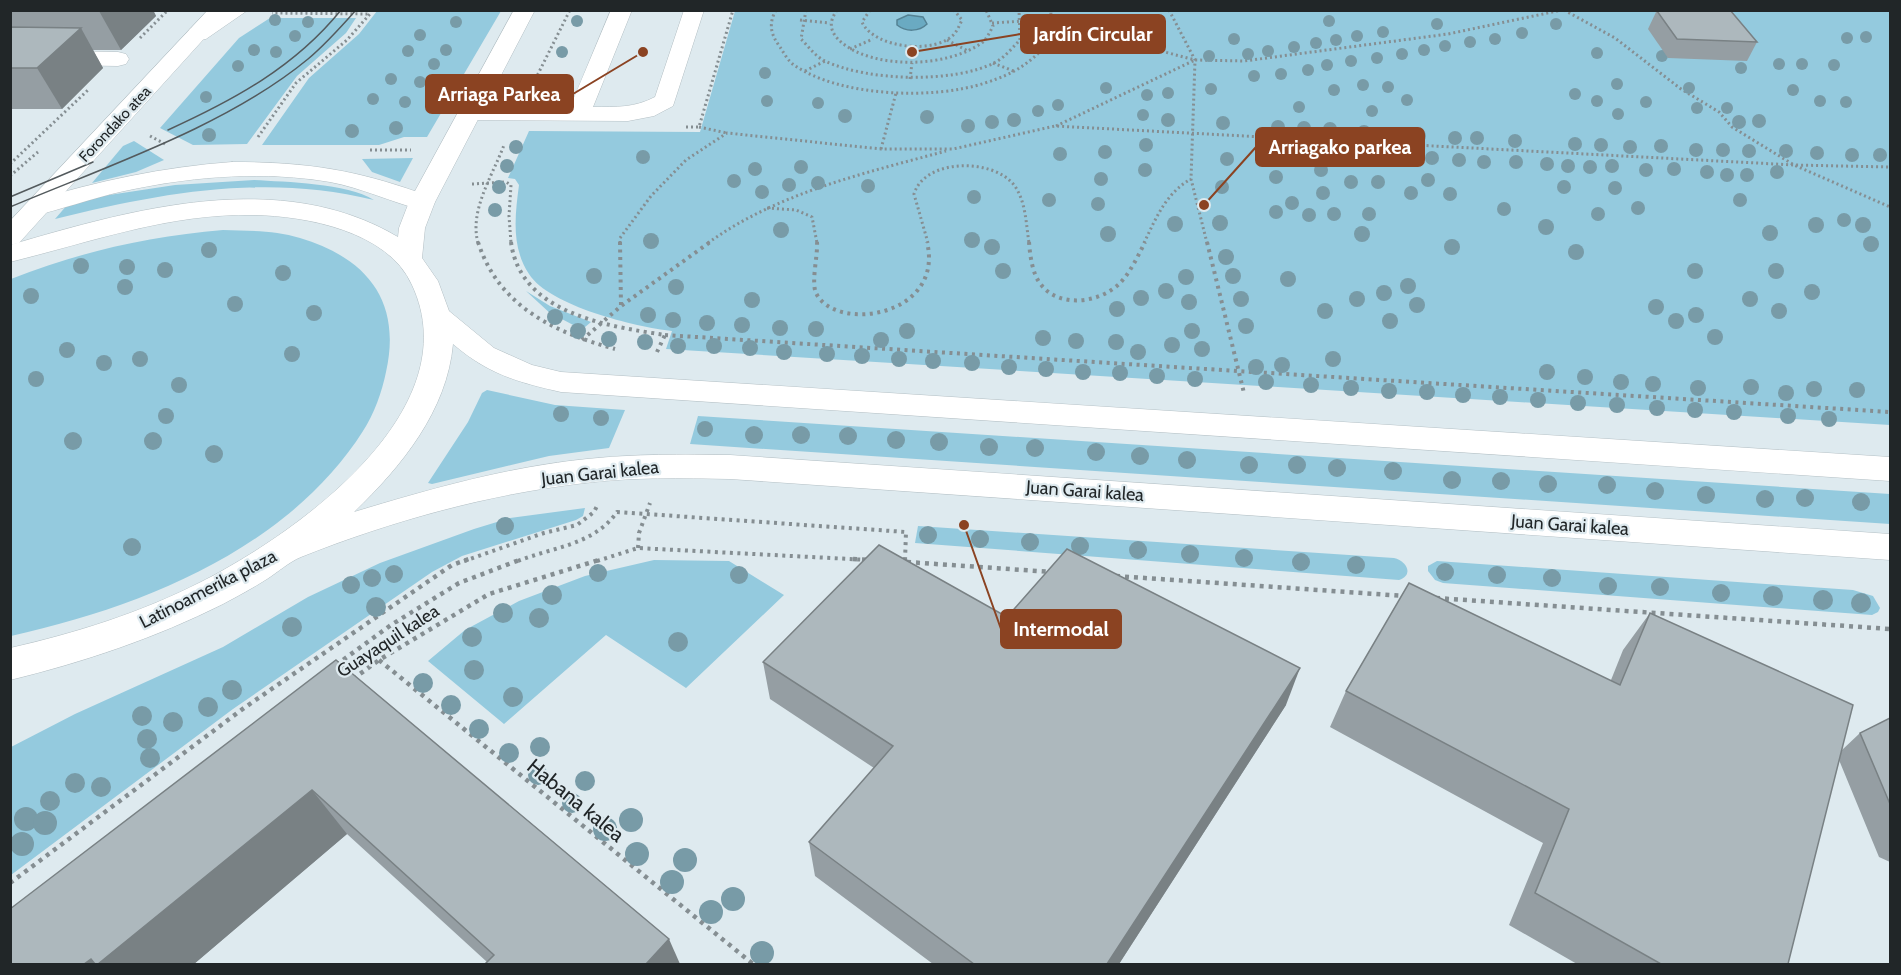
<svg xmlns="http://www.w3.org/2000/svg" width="1901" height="975" viewBox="0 0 1901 975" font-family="Cabin,sans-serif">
	<rect width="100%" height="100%" fill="#deeaef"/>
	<g fill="#94cade">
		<polygon points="377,11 501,11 427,137 404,137 379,145 262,145 309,78 359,34"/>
		<path d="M735,11H1890V425L666,349L672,331C636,327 549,306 529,274C511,247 515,215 519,185L515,179L508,178L529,131L700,132Z"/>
		<polygon points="270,18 356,18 346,33 297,76 247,144 193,145 160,128 239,38"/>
		<polygon points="134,141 164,160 136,172 92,183 123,146"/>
		<polygon points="413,158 400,182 372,172 362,159"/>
		<path d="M254,180C286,182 347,183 374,200C266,173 160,193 55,219L68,204L96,197L175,185Z"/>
		<path d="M223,230C249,231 275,230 300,238C367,258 402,301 386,372C382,392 374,414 363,431C339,469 305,503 269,529C193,584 101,616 11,636V279C79,252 150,236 223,230Z"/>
		<polygon points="526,291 550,306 591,322 578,333 574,331 577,327 558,317 554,320 549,318 552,315"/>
		<polygon points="487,390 555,405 625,410 609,448 549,456 432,484 428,483 468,422 482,393"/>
		<polygon points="698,416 1890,494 1890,524 690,444"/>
		<polygon points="585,508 583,516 576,520 462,556 432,572 233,709 11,875 11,747 75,714 223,647 308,597 380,563 474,529 510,518"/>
		<path d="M918,526L1394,558C1407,561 1414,575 1399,580L915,543Z"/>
		<polygon points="654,560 729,561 784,595 686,688 606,635 504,724 428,661 465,630 519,601 585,576"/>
		<polygon points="1437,561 1853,590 1873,596 1880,608 1878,612 1872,615 1443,583 1435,580 1428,571 1428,566"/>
	</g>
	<path fill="#6aaac2" stroke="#548294" stroke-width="1.5" d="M908,15L923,17L927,24C919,32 906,32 897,25V20Z"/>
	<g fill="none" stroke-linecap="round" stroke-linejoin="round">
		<defs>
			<g id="minor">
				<polygon points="222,10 248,10 206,39 198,40 190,39 187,34 190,29"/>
				<path d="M611,10H632L593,107C616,107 634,108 655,97L684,10H704L673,106L654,116L628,121L469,120L461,118L457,113L461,108L469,106L570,107Z"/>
				<polygon points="10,50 118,52 126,54 129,59 126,64 118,66 10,64"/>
				<path d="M232,162C308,162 359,170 431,197L435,202L431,207L422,210C391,202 362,188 330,182C266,171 197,176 134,189C102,195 72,206 41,214L32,211L28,206L32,201C98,181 163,167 232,162Z"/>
			</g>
			<g id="major">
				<polygon points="208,10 230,10 19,243 10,245 10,221"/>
				<path d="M514,10H535L435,202L425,228L422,258L438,281L449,311L494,348L532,365L561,372L1890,457V481L561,392C517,382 488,374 453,344C447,411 401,467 354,512C430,489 508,467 587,459C635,454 682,454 730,455L1890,534V560L730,479C682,478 633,477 585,483C489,494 391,521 301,557C289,562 278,572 267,579C253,588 238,596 223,604C155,638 84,662 10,680V648C76,633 140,613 201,582C295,534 471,411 412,285C388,231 306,216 254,215C170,213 91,242 10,262V245C133,209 280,167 398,237L399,228L409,202Z"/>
			</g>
		</defs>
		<use href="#minor" stroke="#b3bfc4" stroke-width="1"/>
		<use href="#major" stroke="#b3bfc4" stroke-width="1"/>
		<g stroke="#858e92" stroke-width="3" stroke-dasharray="2 3" stroke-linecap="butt">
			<path d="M776,10C768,24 771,35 780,47C784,53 788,61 794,65C840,97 933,100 985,83C1016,73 1027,65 1050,42L1051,10"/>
			<path d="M806,10L801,39C808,46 816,57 825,61C867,81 954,84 996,62C1005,57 1013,47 1020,40L1019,10"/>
			<path d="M837,10C828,23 830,32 841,42C874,70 948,68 983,42C987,38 990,32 993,26L986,10"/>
			<path d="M870,10L862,22C874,49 938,55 955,33C958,29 960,24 962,20L954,10"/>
			<polyline points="1169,10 1195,60 1191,179 1207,243"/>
			<polyline points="1564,10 1615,38 1681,89 1719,112 1732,127 1794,165 1890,207"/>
			<polyline points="800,20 830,23"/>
			<polyline points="992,23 1024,21"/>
			<polyline points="1055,23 1195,60 1244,61 1448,34 1562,10"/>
			<polyline points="140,38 168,10"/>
			<polyline points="947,40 968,51"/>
			<polyline points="850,49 873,39"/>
			<polyline points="993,63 1016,72"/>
			<polyline points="805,71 825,61"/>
			<polyline points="910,79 912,63"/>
			<polyline points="533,84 570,10"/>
			<polyline points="1056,126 1195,60"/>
			<polyline points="686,127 699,127 733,10"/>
			<polyline points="699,127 727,133"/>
			<polyline points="150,136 167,145"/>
			<polyline points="258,137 296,83 347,40 370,14 272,13"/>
			<polyline points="881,149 896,93"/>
			<polyline points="370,150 411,150"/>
			<polyline points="10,164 88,90"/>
			<polyline points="10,176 38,152"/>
			<polyline points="472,184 506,182 511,185 509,216 511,243"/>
			<polyline points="767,208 796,210 812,217 817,243"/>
			<path d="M478,243C469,210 493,175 504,145"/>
			<polyline points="620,243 620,238 651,196 686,160 727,133 881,149 953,149 1055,126 1794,165 1890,167"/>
			<path d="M708,243C777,193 865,173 946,151"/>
			<path d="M928,243L914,194C925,158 993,158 1014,185C1026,201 1026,224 1029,243"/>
			<path d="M1144,243C1156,218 1166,193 1191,179"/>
		</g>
		<g stroke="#858e92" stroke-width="4" stroke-dasharray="3 4.5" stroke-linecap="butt">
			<path d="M478,242C499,307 554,332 615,349"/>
			<path d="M511,242C520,313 606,326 665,335L656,354"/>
			<polyline points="620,242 621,306"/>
			<path d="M817,242C818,255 811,282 816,293C835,333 945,317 927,242"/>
			<path d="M1029,242C1030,255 1032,271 1039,282C1057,309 1100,304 1121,282C1131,271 1138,256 1145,242"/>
			<polyline points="1207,242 1244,393"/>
			<polyline points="665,335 1890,412"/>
			<polyline points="582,340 621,306 710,242"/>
			<polyline points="638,548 639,533 650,503"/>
			<polyline points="464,561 544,533 577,525 594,512 597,506"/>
			<path d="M518,561C553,547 594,545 617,512L906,532L905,561"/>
			<polyline points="597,561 638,548 869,560"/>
		</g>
		<g stroke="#858e92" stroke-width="4.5" stroke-dasharray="4 5" stroke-linecap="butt">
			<polyline points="853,559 869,560"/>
			<polyline points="905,562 905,559"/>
			<polyline points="907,562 1052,572"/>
			<polyline points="1116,576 1405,596"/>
			<polyline points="1436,598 1890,629"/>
			<polyline points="379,660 753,964"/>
			<polyline points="336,665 391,625 459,583 522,559"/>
			<polyline points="353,679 379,660 489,594 602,559"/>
			<polyline points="10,883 244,708 452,565 469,559"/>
		</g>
		<use href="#minor" fill="#fff" fill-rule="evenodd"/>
		<use href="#major" fill="#fff" fill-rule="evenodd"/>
		<g stroke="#535a5d" stroke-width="1.5">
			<path d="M168,130C234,100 295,67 341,10"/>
			<polyline points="10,197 93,162"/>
			<path d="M10,207C107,166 227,126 308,59C326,44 341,27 356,10"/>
		</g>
	</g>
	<g fill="#789ba7">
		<circle cx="275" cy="20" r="6"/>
		<circle cx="1128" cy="20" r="6"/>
		<circle cx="577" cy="21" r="6"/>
		<circle cx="1329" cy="21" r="6"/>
		<circle cx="308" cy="22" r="6"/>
		<circle cx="456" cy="22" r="6"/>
		<circle cx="1437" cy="24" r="6"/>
		<circle cx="1556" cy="24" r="6"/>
		<circle cx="1383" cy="32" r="6"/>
		<circle cx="1522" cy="33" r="6"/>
		<circle cx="420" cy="35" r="6"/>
		<circle cx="295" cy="36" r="6"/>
		<circle cx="1357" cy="36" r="6"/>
		<circle cx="1866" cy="37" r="6"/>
		<circle cx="1847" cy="38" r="6"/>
		<circle cx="1234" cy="39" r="6"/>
		<circle cx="1495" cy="39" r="6"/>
		<circle cx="1336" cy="40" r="6"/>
		<circle cx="1470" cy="42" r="6"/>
		<circle cx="1316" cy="43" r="6"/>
		<circle cx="1445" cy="46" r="6"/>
		<circle cx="1294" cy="47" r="6"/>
		<circle cx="254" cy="50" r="6"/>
		<circle cx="446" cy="50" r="6"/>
		<circle cx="1424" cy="50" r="6"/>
		<circle cx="408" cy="51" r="6"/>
		<circle cx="1268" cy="51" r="6"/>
		<circle cx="276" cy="52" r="6"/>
		<circle cx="562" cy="52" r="6"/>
		<circle cx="1597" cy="53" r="6"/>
		<circle cx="1248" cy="54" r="6"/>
		<circle cx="1402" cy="54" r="6"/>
		<circle cx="1209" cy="56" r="6"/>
		<circle cx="1662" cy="56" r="6"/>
		<circle cx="1377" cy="58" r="6"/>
		<circle cx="1351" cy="61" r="6"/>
		<circle cx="434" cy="64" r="6"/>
		<circle cx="1779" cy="64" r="6"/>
		<circle cx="1802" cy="64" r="6"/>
		<circle cx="1327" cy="65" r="6"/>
		<circle cx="1834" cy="65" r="6"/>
		<circle cx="238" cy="66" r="6"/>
		<circle cx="1741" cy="68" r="6"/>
		<circle cx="1308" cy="70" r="6"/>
		<circle cx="765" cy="73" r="6"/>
		<circle cx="1281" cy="74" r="6"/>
		<circle cx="1254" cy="76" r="6"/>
		<circle cx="391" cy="79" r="6"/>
		<circle cx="420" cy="82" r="6"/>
		<circle cx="1617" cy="84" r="6"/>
		<circle cx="1363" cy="85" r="6"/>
		<circle cx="1388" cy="87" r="6"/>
		<circle cx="1106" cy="88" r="6"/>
		<circle cx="1689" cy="88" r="6"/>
		<circle cx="1211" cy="89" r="6"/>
		<circle cx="1334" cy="90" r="6"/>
		<circle cx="1793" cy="90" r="6"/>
		<circle cx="1168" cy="93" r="6"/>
		<circle cx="1575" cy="94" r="6"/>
		<circle cx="1147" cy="95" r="6"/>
		<circle cx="206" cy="97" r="6"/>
		<circle cx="373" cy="99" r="6"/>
		<circle cx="1407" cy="100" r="6"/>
		<circle cx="767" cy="101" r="6"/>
		<circle cx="1597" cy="101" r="6"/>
		<circle cx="1820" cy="101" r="6"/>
		<circle cx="405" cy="102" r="6"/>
		<circle cx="1646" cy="102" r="6"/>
		<circle cx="1846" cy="102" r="6"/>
		<circle cx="818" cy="103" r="6"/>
		<circle cx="1058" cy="105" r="6"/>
		<circle cx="1299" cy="107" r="6"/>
		<circle cx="1697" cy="108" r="6"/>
		<circle cx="1727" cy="108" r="6"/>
		<circle cx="1038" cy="111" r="6"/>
		<circle cx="1372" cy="111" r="6"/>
		<circle cx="1618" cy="114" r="6"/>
		<circle cx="1143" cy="115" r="6"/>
		<circle cx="845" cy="116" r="7"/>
		<circle cx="927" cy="117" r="7"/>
		<circle cx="1014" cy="120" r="7"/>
		<circle cx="1168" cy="120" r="7"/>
		<circle cx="1759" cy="121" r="7"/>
		<circle cx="992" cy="122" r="7"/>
		<circle cx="1739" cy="122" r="7"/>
		<circle cx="1223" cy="123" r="7"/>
		<circle cx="968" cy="126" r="7"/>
		<circle cx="1278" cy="127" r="7"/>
		<circle cx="396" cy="128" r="7"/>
		<circle cx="1304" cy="128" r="7"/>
		<circle cx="1330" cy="129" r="7"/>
		<circle cx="352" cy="131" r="7"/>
		<circle cx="1364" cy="132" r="7"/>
		<circle cx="1390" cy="134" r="7"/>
		<circle cx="209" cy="135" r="7"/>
		<circle cx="1419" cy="136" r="7"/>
		<circle cx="1455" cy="138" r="7"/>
		<circle cx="1477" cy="138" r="7"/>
		<circle cx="1515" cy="141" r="7"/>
		<circle cx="1575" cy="144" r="7"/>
		<circle cx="1146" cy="145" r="7"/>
		<circle cx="1601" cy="145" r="7"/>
		<circle cx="1661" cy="146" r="7"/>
		<circle cx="516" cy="147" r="7"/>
		<circle cx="1630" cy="147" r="7"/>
		<circle cx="1696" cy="150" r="7"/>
		<circle cx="1723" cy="150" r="7"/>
		<circle cx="1749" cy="151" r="7"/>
		<circle cx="1786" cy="151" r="7"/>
		<circle cx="1105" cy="152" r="7"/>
		<circle cx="1817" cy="153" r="7"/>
		<circle cx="1060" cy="154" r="7"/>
		<circle cx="1852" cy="155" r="7"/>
		<circle cx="1880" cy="155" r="7"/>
		<circle cx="643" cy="157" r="7"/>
		<circle cx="1432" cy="158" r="7"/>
		<circle cx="1227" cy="159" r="7"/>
		<circle cx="1459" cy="160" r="7"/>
		<circle cx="1484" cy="162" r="7"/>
		<circle cx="1516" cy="162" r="7"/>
		<circle cx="1547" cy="164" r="7"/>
		<circle cx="507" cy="166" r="7"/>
		<circle cx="1568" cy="166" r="7"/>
		<circle cx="1612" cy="166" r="7"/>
		<circle cx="801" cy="167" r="7"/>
		<circle cx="1590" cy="167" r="7"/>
		<circle cx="755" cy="169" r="7"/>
		<circle cx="1674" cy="169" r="7"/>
		<circle cx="1145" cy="170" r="7"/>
		<circle cx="1321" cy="170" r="7"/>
		<circle cx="1646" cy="170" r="7"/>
		<circle cx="1707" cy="172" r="7"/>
		<circle cx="1777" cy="172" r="7"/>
		<circle cx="1727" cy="175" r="7"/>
		<circle cx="1747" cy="175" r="7"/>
		<circle cx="1276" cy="177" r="7"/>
		<circle cx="1101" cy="179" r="7"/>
		<circle cx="1428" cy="180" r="7"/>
		<circle cx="734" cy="181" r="7"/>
		<circle cx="1351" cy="182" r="7"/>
		<circle cx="1378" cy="182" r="7"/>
		<circle cx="818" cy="183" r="7"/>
		<circle cx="789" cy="185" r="7"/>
		<circle cx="868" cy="186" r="7"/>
		<circle cx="499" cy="187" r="7"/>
		<circle cx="1222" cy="187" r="7"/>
		<circle cx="1564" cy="187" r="7"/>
		<circle cx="1615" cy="188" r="7"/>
		<circle cx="762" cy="192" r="7"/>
		<circle cx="1323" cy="193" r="7"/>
		<circle cx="1411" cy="193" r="7"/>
		<circle cx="1450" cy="194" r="7"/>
		<circle cx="974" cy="197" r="7"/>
		<circle cx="1049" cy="200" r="7"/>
		<circle cx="1740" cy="200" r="7"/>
		<circle cx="1292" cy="203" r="7"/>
		<circle cx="1098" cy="204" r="7"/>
		<circle cx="1638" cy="208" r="7"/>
		<circle cx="1504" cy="209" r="7"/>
		<circle cx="495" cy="210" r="7"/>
		<circle cx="1276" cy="212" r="7"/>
		<circle cx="1334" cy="214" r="7"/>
		<circle cx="1369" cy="214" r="7"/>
		<circle cx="1598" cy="214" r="7"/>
		<circle cx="1309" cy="215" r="7"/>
		<circle cx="1844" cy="220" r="7"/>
		<circle cx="1220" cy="223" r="8"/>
		<circle cx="1175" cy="224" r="8"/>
		<circle cx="1816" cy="225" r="8"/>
		<circle cx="1863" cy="225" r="8"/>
		<circle cx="1546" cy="227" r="8"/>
		<circle cx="781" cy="230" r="8"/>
		<circle cx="1770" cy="233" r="8"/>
		<circle cx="1108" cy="234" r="8"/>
		<circle cx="1362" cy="234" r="8"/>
		<circle cx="972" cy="240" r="8"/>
		<circle cx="651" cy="241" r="8"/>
		<circle cx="1871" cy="244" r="8"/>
		<circle cx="992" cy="247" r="8"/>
		<circle cx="1452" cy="247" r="8"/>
		<circle cx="209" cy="250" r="8"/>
		<circle cx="1576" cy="252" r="8"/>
		<circle cx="1226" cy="257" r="8"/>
		<circle cx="81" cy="266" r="8"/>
		<circle cx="127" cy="267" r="8"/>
		<circle cx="165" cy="270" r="8"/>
		<circle cx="1003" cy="271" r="8"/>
		<circle cx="1695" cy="271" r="8"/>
		<circle cx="1776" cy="271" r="8"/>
		<circle cx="283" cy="273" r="8"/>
		<circle cx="594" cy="276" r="8"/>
		<circle cx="1233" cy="276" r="8"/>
		<circle cx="1186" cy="277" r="8"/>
		<circle cx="1288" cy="279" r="8"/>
		<circle cx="1408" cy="286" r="8"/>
		<circle cx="125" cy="287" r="8"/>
		<circle cx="676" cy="287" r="8"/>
		<circle cx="1166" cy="291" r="8"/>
		<circle cx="1812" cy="292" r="8"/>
		<circle cx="1384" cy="293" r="8"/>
		<circle cx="31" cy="296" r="8"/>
		<circle cx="1141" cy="298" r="8"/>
		<circle cx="1241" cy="299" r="8"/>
		<circle cx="1357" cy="299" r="8"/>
		<circle cx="1750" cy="299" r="8"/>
		<circle cx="752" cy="300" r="8"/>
		<circle cx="1189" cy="302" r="8"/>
		<circle cx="235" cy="304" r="8"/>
		<circle cx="1417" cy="305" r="8"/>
		<circle cx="1656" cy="307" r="8"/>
		<circle cx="1117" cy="309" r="8"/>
		<circle cx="1325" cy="311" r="8"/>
		<circle cx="1779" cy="311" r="8"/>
		<circle cx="314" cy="313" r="8"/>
		<circle cx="648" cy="315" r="8"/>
		<circle cx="1696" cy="315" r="8"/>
		<circle cx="555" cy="317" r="8"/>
		<circle cx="673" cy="320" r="8"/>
		<circle cx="1390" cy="321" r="8"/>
		<circle cx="1676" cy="321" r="8"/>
		<circle cx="707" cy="323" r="8"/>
		<circle cx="742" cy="325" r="8"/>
		<circle cx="1246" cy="326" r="8"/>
		<circle cx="780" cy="328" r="8"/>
		<circle cx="816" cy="329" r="8"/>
		<circle cx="578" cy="331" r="8"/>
		<circle cx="907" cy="331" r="8"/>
		<circle cx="1192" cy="331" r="8"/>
		<circle cx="1715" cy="337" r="8"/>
		<circle cx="1043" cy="338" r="8"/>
		<circle cx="609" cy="339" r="8"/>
		<circle cx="881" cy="340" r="8"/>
		<circle cx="1076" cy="341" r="8"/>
		<circle cx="645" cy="342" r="8"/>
		<circle cx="1116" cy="342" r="8"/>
		<circle cx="1172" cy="345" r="8"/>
		<circle cx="678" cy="346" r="8"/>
		<circle cx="714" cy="346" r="8"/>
		<circle cx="750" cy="348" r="8"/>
		<circle cx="1202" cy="349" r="8"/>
		<circle cx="67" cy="350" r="8"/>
		<circle cx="784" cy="352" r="8"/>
		<circle cx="1138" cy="352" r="8"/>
		<circle cx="292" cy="354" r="8"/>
		<circle cx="827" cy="354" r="8"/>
		<circle cx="862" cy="356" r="8"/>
		<circle cx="140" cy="359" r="8"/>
		<circle cx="899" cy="359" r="8"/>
		<circle cx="1333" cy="359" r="8"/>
		<circle cx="933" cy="361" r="8"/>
		<circle cx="104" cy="363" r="8"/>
		<circle cx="972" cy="363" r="8"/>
		<circle cx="1282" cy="365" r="8"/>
		<circle cx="1009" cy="367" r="8"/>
		<circle cx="1256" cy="367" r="8"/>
		<circle cx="1046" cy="369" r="8"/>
		<circle cx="1083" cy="372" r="8"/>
		<circle cx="1547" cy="372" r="8"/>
		<circle cx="1120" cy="373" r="8"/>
		<circle cx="1157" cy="376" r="8"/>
		<circle cx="1585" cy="377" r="8"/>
		<circle cx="36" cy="379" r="8"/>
		<circle cx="1195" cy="379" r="8"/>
		<circle cx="1266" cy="382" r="8"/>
		<circle cx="1621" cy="382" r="8"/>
		<circle cx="1653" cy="384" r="8"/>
		<circle cx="179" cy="385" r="8"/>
		<circle cx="1311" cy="385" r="8"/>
		<circle cx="1751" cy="387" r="8"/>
		<circle cx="1351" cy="388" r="8"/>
		<circle cx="1698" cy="388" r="8"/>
		<circle cx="1814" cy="389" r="8"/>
		<circle cx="1857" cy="390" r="8"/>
		<circle cx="1389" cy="391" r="8"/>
		<circle cx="1427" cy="392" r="8"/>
		<circle cx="1786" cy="393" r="8"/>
		<circle cx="1463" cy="395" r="8"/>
		<circle cx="1500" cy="397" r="8"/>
		<circle cx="1538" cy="400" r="8"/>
		<circle cx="1578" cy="403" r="8"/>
		<circle cx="1617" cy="405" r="8"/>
		<circle cx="1657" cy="408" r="8"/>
		<circle cx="1695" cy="410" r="8"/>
		<circle cx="1734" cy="412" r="8"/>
		<circle cx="561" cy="414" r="8"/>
		<circle cx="166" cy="416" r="8"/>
		<circle cx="1788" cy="416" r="8"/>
		<circle cx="601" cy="418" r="8"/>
		<circle cx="1829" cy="419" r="8"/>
		<circle cx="705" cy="429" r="8"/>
		<circle cx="754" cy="435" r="9"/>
		<circle cx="801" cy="435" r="9"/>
		<circle cx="848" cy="436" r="9"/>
		<circle cx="896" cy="440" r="9"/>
		<circle cx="73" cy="441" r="9"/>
		<circle cx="153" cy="441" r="9"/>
		<circle cx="939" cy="442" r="9"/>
		<circle cx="989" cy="447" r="9"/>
		<circle cx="1035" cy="448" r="9"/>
		<circle cx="1096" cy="452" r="9"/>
		<circle cx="214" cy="454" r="9"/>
		<circle cx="1140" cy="456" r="9"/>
		<circle cx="1187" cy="460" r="9"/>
		<circle cx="1249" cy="465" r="9"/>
		<circle cx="1297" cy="465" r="9"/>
		<circle cx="1337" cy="468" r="9"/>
		<circle cx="1393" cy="471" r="9"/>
		<circle cx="1452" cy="480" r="9"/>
		<circle cx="1501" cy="481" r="9"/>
		<circle cx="1548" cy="484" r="9"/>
		<circle cx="1607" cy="485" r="9"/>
		<circle cx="1655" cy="491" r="9"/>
		<circle cx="1706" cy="495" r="9"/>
		<circle cx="1805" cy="498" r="9"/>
		<circle cx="1765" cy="499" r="9"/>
		<circle cx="1861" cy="502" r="9"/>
		<circle cx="505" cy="526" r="9"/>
		<circle cx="928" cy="535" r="9"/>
		<circle cx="980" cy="539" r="9"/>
		<circle cx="1030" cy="542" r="9"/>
		<circle cx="1080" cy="546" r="9"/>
		<circle cx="132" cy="547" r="9"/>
		<circle cx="1138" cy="550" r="9"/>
		<circle cx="1190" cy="554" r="9"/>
		<circle cx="1244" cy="558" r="9"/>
		<circle cx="1301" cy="562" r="9"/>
		<circle cx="1356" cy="565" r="9"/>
		<circle cx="1445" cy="572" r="9"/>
		<circle cx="598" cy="573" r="9"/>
		<circle cx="394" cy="574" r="9"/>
		<circle cx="739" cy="575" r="9"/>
		<circle cx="1497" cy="575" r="9"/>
		<circle cx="372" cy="578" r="9"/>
		<circle cx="1552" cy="578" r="9"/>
		<circle cx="351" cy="585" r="9"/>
		<circle cx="1608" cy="586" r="9"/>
		<circle cx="1660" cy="587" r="9"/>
		<circle cx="1721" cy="593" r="9"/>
		<circle cx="552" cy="595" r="10"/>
		<circle cx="1773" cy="596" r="10"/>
		<circle cx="1823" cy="600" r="10"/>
		<circle cx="1861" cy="603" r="10"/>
		<circle cx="376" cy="607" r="10"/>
		<circle cx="503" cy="613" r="10"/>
		<circle cx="539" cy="618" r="10"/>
		<circle cx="292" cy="627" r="10"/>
		<circle cx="472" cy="637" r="10"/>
		<circle cx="678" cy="642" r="10"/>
		<circle cx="474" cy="670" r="10"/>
		<circle cx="423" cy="683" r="10"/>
		<circle cx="232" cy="690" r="10"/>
		<circle cx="513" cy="697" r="10"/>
		<circle cx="451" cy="705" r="10"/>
		<circle cx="208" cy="707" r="10"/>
		<circle cx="142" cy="716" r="10"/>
		<circle cx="173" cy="722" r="10"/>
		<circle cx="479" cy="729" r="10"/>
		<circle cx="147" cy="739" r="10"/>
		<circle cx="540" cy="747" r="10"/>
		<circle cx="509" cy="753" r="10"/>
		<circle cx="150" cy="758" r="10"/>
		<circle cx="538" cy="775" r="10"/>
		<circle cx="585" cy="781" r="10"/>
		<circle cx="75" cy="783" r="10"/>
		<circle cx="101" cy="787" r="10"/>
		<circle cx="50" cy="801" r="10"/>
		<circle cx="572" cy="803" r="10"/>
		<circle cx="26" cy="819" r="12"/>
		<circle cx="631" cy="820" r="12"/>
		<circle cx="45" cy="823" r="12"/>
		<circle cx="605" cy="829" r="12"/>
		<circle cx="22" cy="844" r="12"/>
		<circle cx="637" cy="854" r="12"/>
		<circle cx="685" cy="860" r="12"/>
		<circle cx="672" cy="882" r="12"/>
		<circle cx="733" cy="899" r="12"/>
		<circle cx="711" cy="912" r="12"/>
		<circle cx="762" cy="953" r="12"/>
	</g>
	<g fill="#959ea3">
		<polygon points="10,10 153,10 156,16 121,50 93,50 103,68 62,109 10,109"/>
		<polygon points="1657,10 1757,42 1747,61 1668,58 1648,29"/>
		<polygon points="1650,613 1842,750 1860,733 1890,718 1890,862 1879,857 1839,760 1788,964 1577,964 1509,925 1543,843 1330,727 1346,691 1611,680 1623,650"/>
		<polygon points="1007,617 1286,705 1119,964 933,964 815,876 809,842 874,768 770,699 763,662"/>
		<polygon points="336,660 669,939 487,962 347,834 194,964"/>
	</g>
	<g fill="#798184">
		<polygon points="100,10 153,10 156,16 121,50 99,11"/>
		<polygon points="81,28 103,68 62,109 37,68"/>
		<polygon points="1300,668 1286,705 1119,964 1107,964"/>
		<polygon points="312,790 347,834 194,964 84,964"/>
		<polygon points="669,939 680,964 646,964"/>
	</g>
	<g fill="#adb8bd" stroke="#798184" stroke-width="1.5">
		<polygon points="1730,10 1757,42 1677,39 1657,11"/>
		<polygon points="10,27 81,28 37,68 10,68"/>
		<polygon points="879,545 1007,617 1067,549 1300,668 1107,964 974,964 809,842 893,746 763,662"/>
		<polygon points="1409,583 1620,685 1650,613 1853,705 1788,964 1661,964 1535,893 1569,809 1346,691"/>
		<polygon points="336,660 669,939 646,964 485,964 494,955 312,790 98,964 95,964 91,959 84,964 10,964 10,909"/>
		<polygon points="1890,718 1890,804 1860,733"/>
	</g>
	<g text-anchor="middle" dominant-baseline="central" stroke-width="4.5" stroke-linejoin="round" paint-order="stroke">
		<g font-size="15" fill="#212628" stroke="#deeaef">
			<text transform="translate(115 124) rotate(-47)">Forondako atea</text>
		</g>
		<g font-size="18" fill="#212628" stroke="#deeaef">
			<text transform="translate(600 473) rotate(-6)">Juan Garai kalea</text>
			<text transform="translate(1085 491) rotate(4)">Juan Garai kalea</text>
			<text transform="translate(1570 525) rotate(4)">Juan Garai kalea</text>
			<text transform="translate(208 589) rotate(-27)">Latinoamerika plaza</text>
			<text transform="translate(388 641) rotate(-33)">Guayaquil kalea</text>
		</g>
		<g font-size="21" fill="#212628" stroke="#deeaef">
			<text transform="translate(576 800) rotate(39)">Habana kalea</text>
		</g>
	</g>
	<path fill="none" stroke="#8b4322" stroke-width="2" d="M912 52L1021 34M643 52L573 94M1204 205L1256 147M964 525L1001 629"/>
	<g fill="#8b4322" stroke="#deeaef" stroke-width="2">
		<circle cx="912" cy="52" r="6"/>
		<circle cx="643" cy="52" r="6"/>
		<circle cx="1204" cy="205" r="6"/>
		<circle cx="964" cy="525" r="6"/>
	</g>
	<g fill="#8b4322" stroke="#8b4322" stroke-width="2">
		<rect x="1021" y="15" width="144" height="38" rx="6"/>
		<rect x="426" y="75" width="147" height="38" rx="6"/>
		<rect x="1256" y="128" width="168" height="38" rx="6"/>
		<rect x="1001" y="610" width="120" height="38" rx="6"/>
	</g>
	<g font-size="20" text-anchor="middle" font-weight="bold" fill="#fff">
		<text x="1093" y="41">Jardín Circular</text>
		<text x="499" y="101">Arriaga Parkea</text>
		<text x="1340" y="154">Arriagako parkea</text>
		<text x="1061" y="636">Intermodal</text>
	</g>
	<rect width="1901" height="975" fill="none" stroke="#212628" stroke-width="24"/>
</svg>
